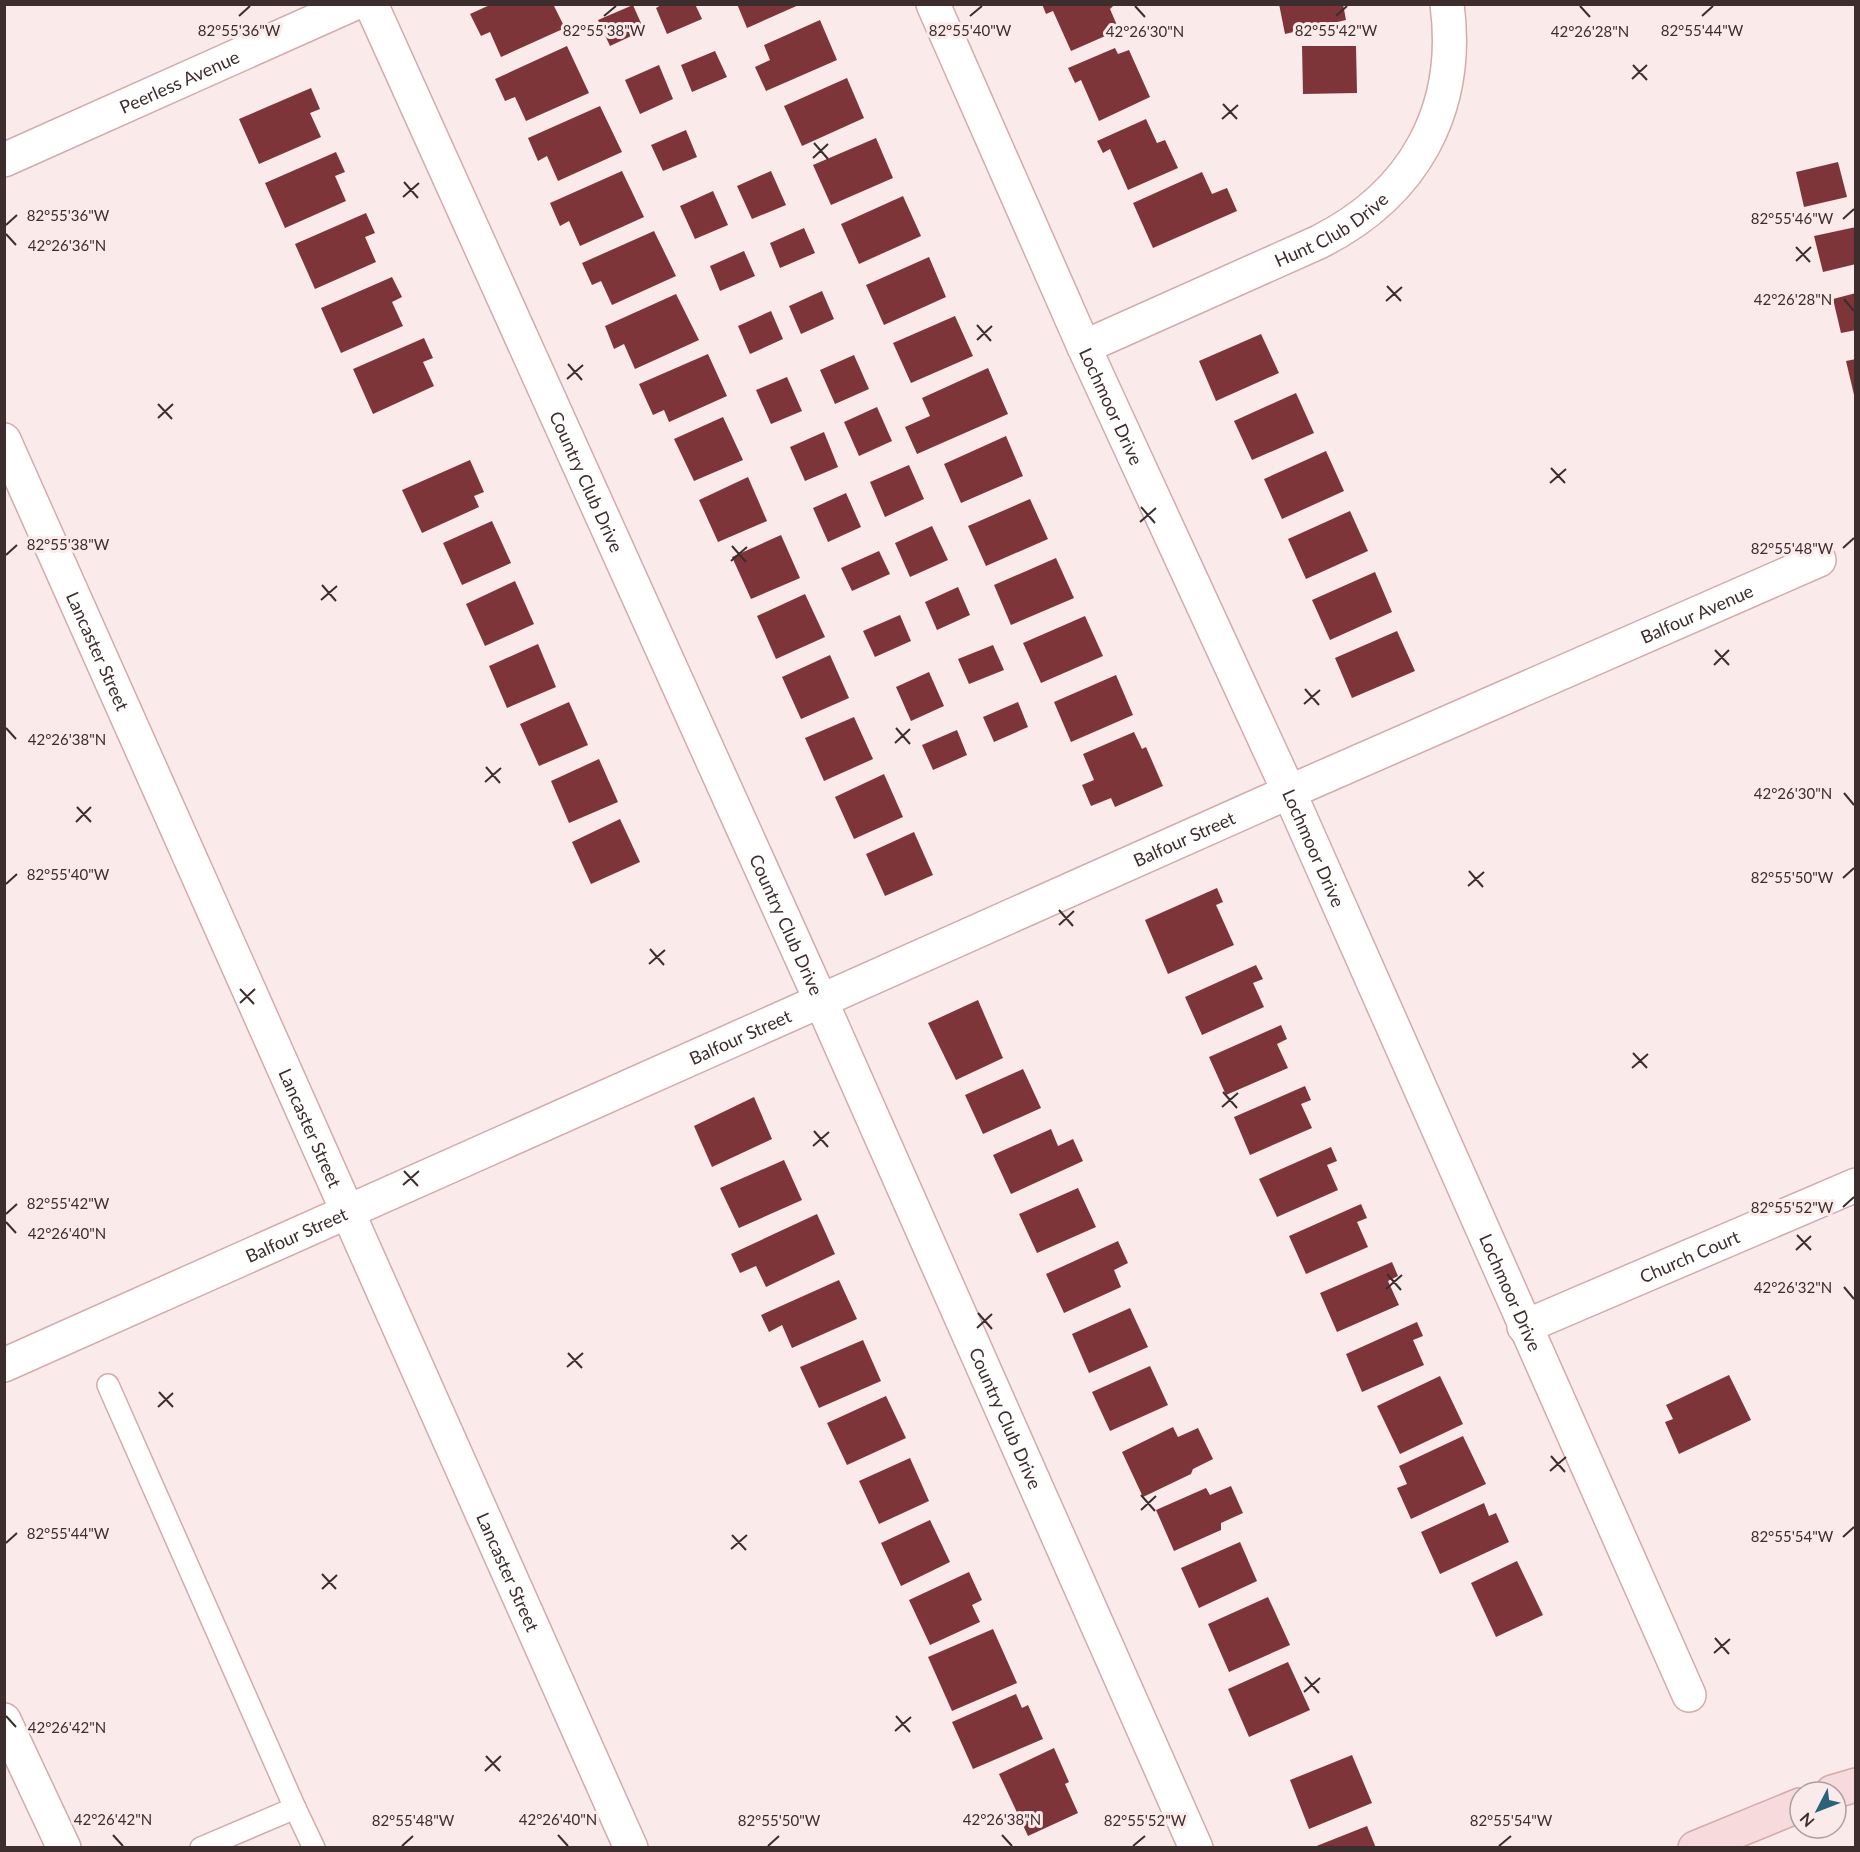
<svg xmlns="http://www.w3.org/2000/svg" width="1860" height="1852" viewBox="0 0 1860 1852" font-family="Lato,sans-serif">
	<rect width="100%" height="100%" fill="#fbeaea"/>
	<g fill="#7e353a">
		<polygon points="492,4 553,4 565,28 501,57 490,32 481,36 470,14"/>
		<polygon points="663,4 695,4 702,19 667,34 656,8"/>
		<polygon points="737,4 801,4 747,28"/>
		<polygon points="1042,4 1115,4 1110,9 1119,30 1071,51 1053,11 1046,14"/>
		<polygon points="1279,4 1343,4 1346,20 1285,34"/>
		<polygon points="633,5 644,30 610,46 598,20"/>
		<polygon points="820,20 837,60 766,91 755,67 770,60 764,45"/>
		<polygon points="567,46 589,93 526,121 515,97 505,101 495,79"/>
		<polygon points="1302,46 1356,46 1357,93 1303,94"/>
		<polygon points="1115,48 1118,54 1129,50 1150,97 1099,121 1081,80 1075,83 1068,68"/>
		<polygon points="715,51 727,77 692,92 681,65"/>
		<polygon points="659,65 673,99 640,114 625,80"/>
		<polygon points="847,78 864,118 802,146 784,106"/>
		<polygon points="311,88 320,109 310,113 321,137 259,164 239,119"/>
		<polygon points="600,106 622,152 558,181 547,156 538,161 528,138"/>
		<polygon points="1146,119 1157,143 1165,140 1178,168 1128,190 1110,149 1103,153 1097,141"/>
		<polygon points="686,130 697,157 663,171 651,145"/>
		<polygon points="876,138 893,178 831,205 813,165"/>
		<polygon points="336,152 345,172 335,176 346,201 285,228 265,183"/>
		<polygon points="1838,162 1847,197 1804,207 1796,172"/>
		<polygon points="622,171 644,217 580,246 569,221 560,226 550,203"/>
		<polygon points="771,171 786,205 752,219 737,186"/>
		<polygon points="1202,172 1212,194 1227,188 1237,211 1153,248 1133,203"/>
		<polygon points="713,191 728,225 695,239 680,206"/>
		<polygon points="903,196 921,236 859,264 841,224"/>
		<polygon points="366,213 375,233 365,237 376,262 315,289 295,244"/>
		<polygon points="1856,227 1856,264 1823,272 1814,236"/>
		<polygon points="804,228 815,253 780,268 770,243"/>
		<polygon points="654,231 676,276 612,305 601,281 592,285 582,263"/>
		<polygon points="744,251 755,276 720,291 710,266"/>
		<polygon points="929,257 946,297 884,325 866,285"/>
		<polygon points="392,277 402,297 392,302 403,326 341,353 321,308"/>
		<polygon points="822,291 834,319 801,334 789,306"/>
		<polygon points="1856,293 1856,330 1841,333 1833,299"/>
		<polygon points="676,294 699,340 635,369 624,344 614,349 605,326"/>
		<polygon points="771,311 783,339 750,354 738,326"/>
		<polygon points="955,316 973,356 911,383 893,343"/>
		<polygon points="1261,334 1279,373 1216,401 1199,361"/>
		<polygon points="424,338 433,358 423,362 434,386 373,414 353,369"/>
		<polygon points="708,354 727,396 669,422 664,410 653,415 639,384"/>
		<polygon points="854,355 869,389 835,404 820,370"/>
		<polygon points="1856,359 1856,399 1855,399 1846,361"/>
		<polygon points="988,368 1008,414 917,454 905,427 930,416 922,398"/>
		<polygon points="787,377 802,411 771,424 756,390"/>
		<polygon points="1296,393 1314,433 1252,460 1234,421"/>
		<polygon points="877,407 892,441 859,456 844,422"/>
		<polygon points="723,417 743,460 694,481 674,439"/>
		<polygon points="824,432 838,467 805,481 790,447"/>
		<polygon points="1006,436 1023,476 961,503 944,464"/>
		<polygon points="1326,451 1344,491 1282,519 1264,479"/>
		<polygon points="470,460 484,492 474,496 479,507 422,533 402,490"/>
		<polygon points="909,465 924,499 885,517 870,482"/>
		<polygon points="748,477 767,521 718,542 699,500"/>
		<polygon points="846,493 861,527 828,542 813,508"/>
		<polygon points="1030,499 1048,539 986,566 968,526"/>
		<polygon points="1350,511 1368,551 1306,579 1288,539"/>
		<polygon points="492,521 511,563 462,585 443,543"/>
		<polygon points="932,526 948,560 910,577 895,543"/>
		<polygon points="781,535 800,578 751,599 732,557"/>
		<polygon points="879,551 890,574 852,591 841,568"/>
		<polygon points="1056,558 1074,598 1011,625 994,585"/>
		<polygon points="1375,572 1392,612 1330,640 1312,600"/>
		<polygon points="515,581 534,624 485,646 466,604"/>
		<polygon points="958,587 970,615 937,630 925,602"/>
		<polygon points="805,594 825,637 776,659 757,616"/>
		<polygon points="900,615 911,641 875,657 863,631"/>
		<polygon points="1085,616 1103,656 1041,683 1023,643"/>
		<polygon points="1397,631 1415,671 1352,698 1335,658"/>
		<polygon points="538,644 556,687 507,708 489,666"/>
		<polygon points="993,645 1004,670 969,684 958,659"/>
		<polygon points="830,655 849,698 801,719 782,677"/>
		<polygon points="929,672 944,706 911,721 896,687"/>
		<polygon points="1116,675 1133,715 1071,742 1054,702"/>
		<polygon points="569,702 588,745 539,766 520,724"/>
		<polygon points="1018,702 1028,727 994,742 983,717"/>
		<polygon points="854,717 873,759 824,781 805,738"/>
		<polygon points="957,730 967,755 933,770 922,745"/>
		<polygon points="1134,732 1142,749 1146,747 1163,786 1115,807 1111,798 1091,806 1082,785 1094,780 1083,754"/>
		<polygon points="599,759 618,802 569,823 551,781"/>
		<polygon points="884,774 903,817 854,839 835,797"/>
		<polygon points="620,819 640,862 591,884 572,842"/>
		<polygon points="914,832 933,875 885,896 866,854"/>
		<polygon points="1217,888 1223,902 1216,905 1234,945 1168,974 1145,920"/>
		<polygon points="1256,965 1263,979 1253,983 1264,1007 1202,1035 1185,997"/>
		<polygon points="978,1000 1003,1058 956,1080 928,1023"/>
		<polygon points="1281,1025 1287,1039 1277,1044 1288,1068 1226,1095 1209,1057"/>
		<polygon points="1023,1069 1041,1108 983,1134 965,1095"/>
		<polygon points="1305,1086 1311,1100 1301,1104 1312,1128 1250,1155 1234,1117"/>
		<polygon points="754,1097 772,1139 712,1167 694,1126"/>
		<polygon points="1051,1129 1058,1146 1073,1139 1083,1161 1011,1194 993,1155"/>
		<polygon points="1331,1147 1337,1161 1327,1165 1338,1190 1277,1217 1259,1179"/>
		<polygon points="784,1160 802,1200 739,1228 720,1188"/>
		<polygon points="1078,1188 1096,1227 1037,1253 1019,1214"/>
		<polygon points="1361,1204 1367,1218 1357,1222 1368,1247 1306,1274 1289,1236"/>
		<polygon points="817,1214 835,1254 766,1287 756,1266 740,1273 731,1254"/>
		<polygon points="1118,1241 1128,1263 1114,1270 1121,1287 1064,1313 1046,1274"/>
		<polygon points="1392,1262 1398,1276 1388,1281 1399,1305 1337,1332 1320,1293"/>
		<polygon points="839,1280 857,1319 792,1348 782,1325 769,1332 761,1315"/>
		<polygon points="1130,1308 1148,1347 1089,1373 1072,1334"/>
		<polygon points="1417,1322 1423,1336 1413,1340 1424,1365 1362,1392 1346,1354"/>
		<polygon points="863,1340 881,1381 819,1408 800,1367"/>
		<polygon points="1150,1366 1168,1405 1110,1431 1092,1392"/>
		<polygon points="1729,1375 1751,1420 1679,1454 1665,1422 1673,1419 1666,1405"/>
		<polygon points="1440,1376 1463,1424 1400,1454 1377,1406"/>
		<polygon points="886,1396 906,1438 847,1465 827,1423"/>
		<polygon points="1173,1427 1178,1437 1198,1428 1213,1459 1193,1469 1191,1474 1143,1497 1122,1452"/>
		<polygon points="1463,1436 1486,1484 1411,1519 1397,1488 1407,1484 1399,1466"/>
		<polygon points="910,1458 929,1501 879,1524 859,1481"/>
		<polygon points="1231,1486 1243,1513 1221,1523 1221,1530 1174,1551 1156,1510 1206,1488 1210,1495"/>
		<polygon points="1484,1503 1489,1516 1496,1513 1509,1542 1440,1574 1421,1532"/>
		<polygon points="930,1520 950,1562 901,1586 881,1543"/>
		<polygon points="1240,1542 1257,1581 1199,1608 1181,1568"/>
		<polygon points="1517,1561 1543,1615 1496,1637 1471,1583"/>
		<polygon points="969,1572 982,1600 972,1605 980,1622 930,1645 909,1600"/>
		<polygon points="1268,1597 1290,1645 1229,1672 1208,1624"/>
		<polygon points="993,1629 1017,1683 952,1711 928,1657"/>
		<polygon points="1288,1662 1310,1710 1249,1737 1228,1689"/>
		<polygon points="1016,1694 1022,1708 1028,1705 1043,1739 973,1769 952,1722"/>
		<polygon points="1054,1748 1069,1782 1065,1784 1078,1813 1028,1836 999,1774"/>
		<polygon points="1352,1755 1372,1803 1309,1829 1290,1780"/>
		<polygon points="1367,1826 1376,1848 1314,1848 1314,1847"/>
	</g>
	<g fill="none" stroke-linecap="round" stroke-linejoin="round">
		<defs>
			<g id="lane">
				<polyline points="108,1385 295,1808"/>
				<polyline points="201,1848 295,1808 314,1848"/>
			</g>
			<g id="street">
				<path id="s1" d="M371,4L821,1001L1196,1848"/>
				<path id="s2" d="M933,4L1084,347L1289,792L1689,1695"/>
				<path id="s3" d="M4,160L353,4"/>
				<path id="s4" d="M1084,347L1319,242C1414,194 1461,110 1447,4"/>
				<path id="s5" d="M4,440L631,1848"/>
				<path id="s6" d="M1524,1327L1856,1185"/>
				<path id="s7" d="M4,1365L1289,792L1819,560"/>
				<polyline points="4,1720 64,1848"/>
			</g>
			<g id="secondary">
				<polyline points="1832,1792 1856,1785"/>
				<polyline points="1695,1848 1800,1805"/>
			</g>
		</defs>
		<use href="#lane" stroke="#d3abab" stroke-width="24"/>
		<use href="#street" stroke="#d3abab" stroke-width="36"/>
		<use href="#secondary" stroke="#d3abab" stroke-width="36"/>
		<use href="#lane" stroke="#fff" stroke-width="21"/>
		<use href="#street" stroke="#fff" stroke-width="33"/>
		<use href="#secondary" stroke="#f7dadb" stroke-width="33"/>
	</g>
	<path fill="none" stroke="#3d2d2d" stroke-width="2" d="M1135,6L1145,17M1580,6L1590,17M239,16L250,6M604,16L616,6M970,16L982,6M1336,16L1347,6M1702,16L1713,6M1633,65L1647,80M1632,79L1647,65M1223,104L1237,119M1222,119L1238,105M814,143L828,159M813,158L828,144M404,182L418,198M403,197L419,183M1843,219L1854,209M6,225L17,215M6,234L16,245M1796,247L1810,262M1796,261L1811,247M1387,286L1401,301M1844,299L1854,311M1386,301L1402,287M977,325L991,341M977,340L992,326M568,364L582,380M567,379L583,365M158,404L172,419M158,418L173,404M1551,468L1565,483M1550,483L1566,469M1141,507L1155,523M1140,522L1156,508M732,546L746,562M1843,548L1854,538M6,555L17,545M731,561L747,547M322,585L336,601M321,600L337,586M1715,650L1729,665M1714,665L1729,650M1305,689L1319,705M1304,704L1320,690M6,728L16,739M896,728L910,744M895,743L910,729M486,767L500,783M485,782L501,768M1844,793L1854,805M77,807L91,822M76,822L91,807M1469,871L1483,887M1843,878L1854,868M6,884L17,874M1468,886L1484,872M1059,910L1073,926M1059,925L1074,911M650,949L664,965M649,964L665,950M240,989L254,1004M240,1003L255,989M1633,1053L1647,1068M1632,1068L1648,1054M1223,1092L1237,1108M1222,1107L1238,1093M814,1131L828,1147M813,1146L829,1132M404,1171L418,1186M403,1185L419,1171M1843,1207L1854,1197M6,1214L17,1204M6,1222L16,1233M1797,1235L1811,1250M1796,1250L1811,1236M1387,1274L1401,1290M1844,1287L1854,1299M1386,1289L1402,1275M978,1313L992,1329M977,1328L992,1314M568,1353L582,1368M567,1367L583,1353M159,1392L173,1407M158,1407L173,1393M1551,1456L1565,1472M1550,1471L1566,1457M1141,1495L1155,1511M1141,1510L1156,1496M732,1535L746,1550M1843,1537L1854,1527M6,1543L17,1533M731,1549L747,1535M322,1574L336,1589M322,1589L337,1575M1715,1638L1729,1654M1714,1653L1730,1639M1305,1677L1319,1693M1304,1692L1320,1678M6,1716L16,1727M896,1716L910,1732M895,1731L911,1717M486,1756L500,1771M485,1771L501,1756M113,1835L123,1846M558,1835L568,1846M1002,1835L1012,1846M402,1846L413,1836M768,1846L779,1836M1133,1846L1145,1836M1499,1846L1511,1836"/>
	<g text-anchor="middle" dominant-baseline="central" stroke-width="6" stroke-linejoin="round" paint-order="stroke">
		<g font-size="18" fill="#3d2d2d" stroke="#fbeaea">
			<text stroke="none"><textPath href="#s3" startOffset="192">Peerless Avenue</textPath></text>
			<text stroke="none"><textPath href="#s4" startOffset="274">Hunt Club Drive</textPath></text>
			<text stroke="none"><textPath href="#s2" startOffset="440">Lochmoor Drive</textPath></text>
			<text stroke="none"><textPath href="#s1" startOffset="524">Country Club Drive</textPath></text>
			<text stroke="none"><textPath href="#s7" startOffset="1852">Balfour Avenue</textPath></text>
			<text stroke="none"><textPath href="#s5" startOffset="231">Lancaster Street</textPath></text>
			<text stroke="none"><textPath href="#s7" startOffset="1292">Balfour Street</textPath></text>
			<text stroke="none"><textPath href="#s2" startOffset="926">Lochmoor Drive</textPath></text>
			<text stroke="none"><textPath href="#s1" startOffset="1010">Country Club Drive</textPath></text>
			<text stroke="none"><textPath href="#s7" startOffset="806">Balfour Street</textPath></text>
			<text stroke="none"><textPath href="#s5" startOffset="753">Lancaster Street</textPath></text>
			<text stroke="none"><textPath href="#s7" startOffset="320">Balfour Street</textPath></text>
			<text stroke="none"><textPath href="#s6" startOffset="180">Church Court</textPath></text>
			<text stroke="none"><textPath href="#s2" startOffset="1412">Lochmoor Drive</textPath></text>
			<text stroke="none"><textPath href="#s1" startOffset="1550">Country Club Drive</textPath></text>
			<text stroke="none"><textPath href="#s5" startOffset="1239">Lancaster Street</textPath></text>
		</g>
	</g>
	<g font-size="15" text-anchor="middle" fill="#3d2d2d" stroke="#fbeaea" stroke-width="6" stroke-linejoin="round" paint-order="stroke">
		<text x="239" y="36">82°55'36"W</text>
		<text x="604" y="36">82°55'38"W</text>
		<text x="970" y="36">82°55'40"W</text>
		<text x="1336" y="36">82°55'42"W</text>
		<text x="1702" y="36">82°55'44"W</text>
		<text x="1145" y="37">42°26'30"N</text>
		<text x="1590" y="37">42°26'28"N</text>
		<text x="68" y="221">82°55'36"W</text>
		<text x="1792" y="224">82°55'46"W</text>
		<text x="67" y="251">42°26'36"N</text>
		<text x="1793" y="305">42°26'28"N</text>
		<text x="68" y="550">82°55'38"W</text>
		<text x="1792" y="554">82°55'48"W</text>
		<text x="67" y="745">42°26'38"N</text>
		<text x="1793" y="799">42°26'30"N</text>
		<text x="68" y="880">82°55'40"W</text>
		<text x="1792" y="883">82°55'50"W</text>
		<text x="68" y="1209">82°55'42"W</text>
		<text x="1792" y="1213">82°55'52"W</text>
		<text x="67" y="1239">42°26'40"N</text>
		<text x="1793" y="1293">42°26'32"N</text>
		<text x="68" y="1539">82°55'44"W</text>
		<text x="1792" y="1542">82°55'54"W</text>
		<text x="67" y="1733">42°26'42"N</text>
		<text x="113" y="1825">42°26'42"N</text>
		<text x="558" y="1825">42°26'40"N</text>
		<text x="1002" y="1825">42°26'38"N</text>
		<text x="413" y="1826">82°55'48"W</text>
		<text x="779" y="1826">82°55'50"W</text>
		<text x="1145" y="1826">82°55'52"W</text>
		<text x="1511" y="1826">82°55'54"W</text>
	</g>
	<rect width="1860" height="1852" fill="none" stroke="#3d2d2d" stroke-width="12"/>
	<g transform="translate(1818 1810) rotate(228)"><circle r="28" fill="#fbeaea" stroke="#af9e9e" stroke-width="1.5"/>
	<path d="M0-4.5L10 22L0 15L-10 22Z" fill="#28637b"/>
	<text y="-9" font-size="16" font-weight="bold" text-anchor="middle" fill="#3d2d2d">N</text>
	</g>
</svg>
